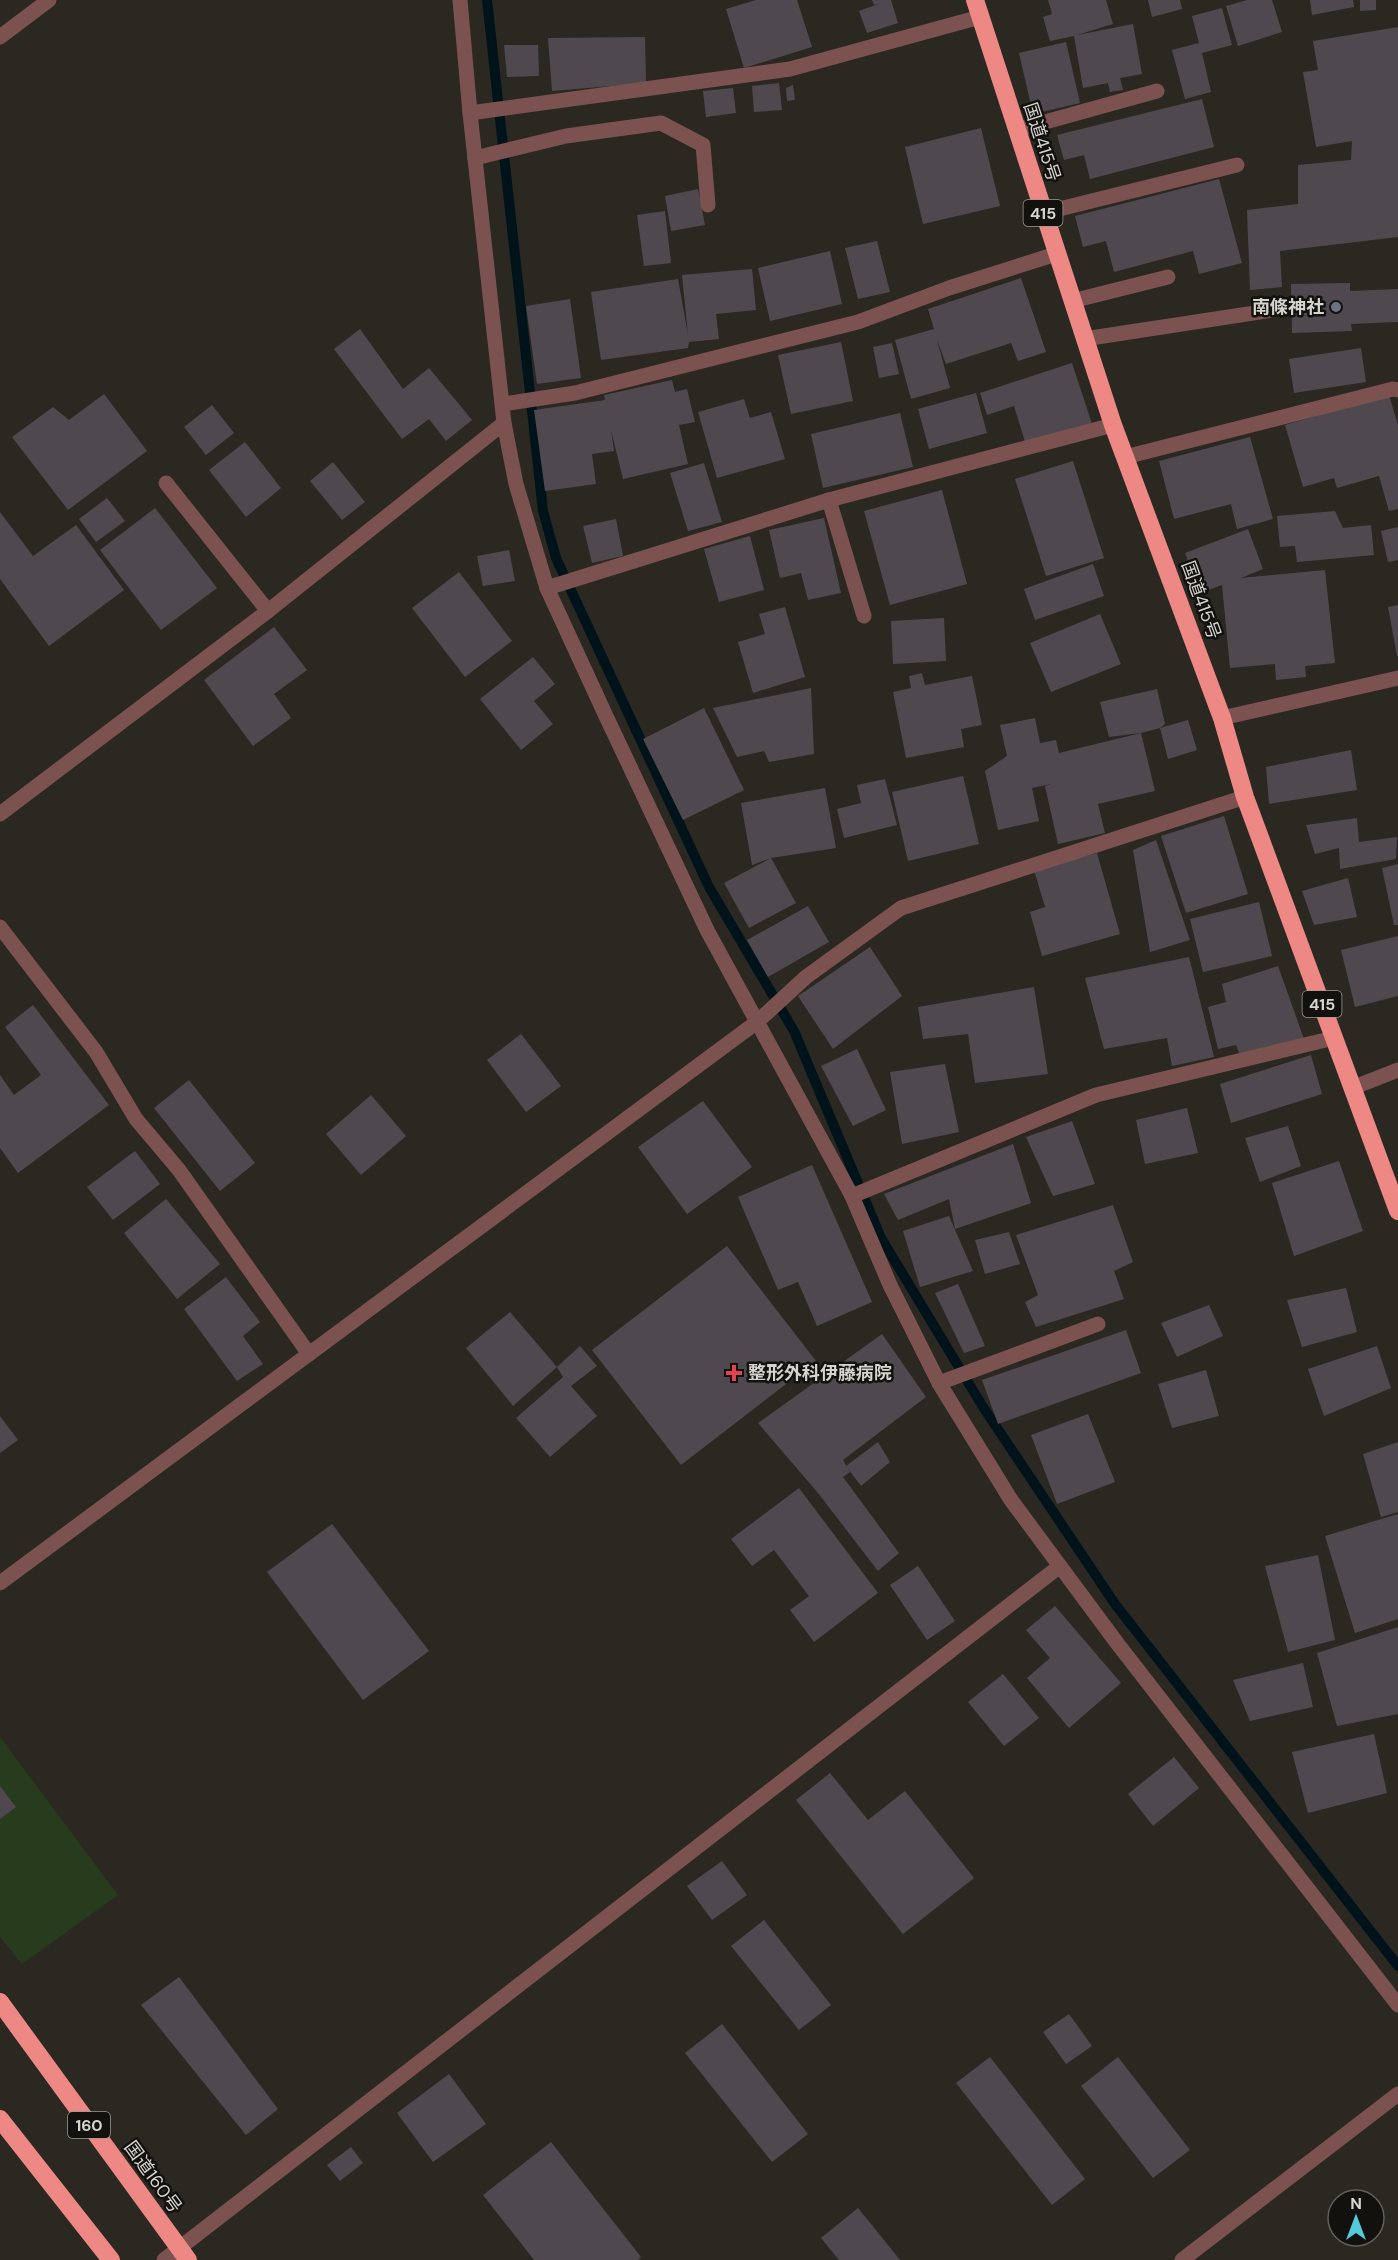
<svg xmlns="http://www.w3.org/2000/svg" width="1398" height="2260" viewBox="0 0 1398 2260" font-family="'DM Sans','Noto Sans JP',sans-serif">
	<rect width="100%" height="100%" fill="#2b2821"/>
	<polygon fill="#263c1c" points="0,1737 118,1895 22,1964 0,1937"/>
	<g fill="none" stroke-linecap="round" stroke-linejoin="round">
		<polyline stroke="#00121a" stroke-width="10" points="487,0 543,511 556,558 709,887 794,1031 881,1238 983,1407 1115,1604 1398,1966"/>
	</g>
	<g fill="#4f494f">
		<polygon points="756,0 797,0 812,47 744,68 726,9"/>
		<polygon points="872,0 891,0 898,23 867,33 859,11 881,3 874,5"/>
		<polygon points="1048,0 1106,0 1113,24 1077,35 1133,24 1142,74 1120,78 1123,90 1110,92 1108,83 1083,88 1074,36 1050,41 1043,17 1052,14"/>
		<polygon points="1148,0 1180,0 1182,9 1152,17"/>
		<polygon points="1247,0 1272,0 1282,32 1238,46 1226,6"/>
		<polygon points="1310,0 1353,0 1354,7 1312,15"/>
		<polygon points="1360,0 1376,0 1376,10 1360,11"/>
		<polygon points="1222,8 1232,45 1202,53 1211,92 1185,99 1172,50 1199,43 1192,16"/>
		<polygon points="1398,27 1398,237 1280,251 1282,287 1250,290 1247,210 1298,204 1298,165 1351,160 1352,141 1316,147 1303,72 1318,70 1313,41"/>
		<polygon points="645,37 646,83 552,91 548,38"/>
		<polygon points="1066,42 1080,103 1033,114 1019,53"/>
		<polygon points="504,45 538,45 539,76 507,77"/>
		<polygon points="779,83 782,110 754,112 752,86"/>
		<polygon points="793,85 795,100 787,101 786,88"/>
		<polygon points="733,88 736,113 706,117 703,91"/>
		<polygon points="1202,99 1214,147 1090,179 1084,155 1064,160 1057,135"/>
		<polygon points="981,128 1000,206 923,224 905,147"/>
		<polygon points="1219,179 1242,263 1199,274 1193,251 1114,272 1106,241 1083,247 1075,216"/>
		<polygon points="698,189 705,225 671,231 665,196"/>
		<polygon points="665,211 671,263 644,266 637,215"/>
		<polygon points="877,241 890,292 858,299 845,248"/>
		<polygon points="830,251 842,304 770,321 758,268"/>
		<polygon points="752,269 756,310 716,314 719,339 689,342 688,348 601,360 591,292 678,279 688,335 682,275"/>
		<polygon points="1021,278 1046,352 1018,361 1011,343 946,364 937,340 950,388 911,399 895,340 934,329 928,309"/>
		<polygon points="1350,283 1350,291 1398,289 1398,322 1351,324 1352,331 1292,333 1291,284"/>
		<polygon points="570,299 581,378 537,384 526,306"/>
		<polygon points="360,329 403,389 429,368 472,420 446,441 429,419 402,439 334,349"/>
		<polygon points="841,342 853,401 791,414 778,355"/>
		<polygon points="892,343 899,374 879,378 873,347"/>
		<polygon points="1361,348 1366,382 1294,393 1289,359"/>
		<polygon points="1072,363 1093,427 1027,448 1014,406 987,415 980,393"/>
		<polygon points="672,380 675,392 687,389 695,422 679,425 688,464 623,479 611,430 614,451 592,454 596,484 545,491 534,410 605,400 604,395"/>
		<polygon points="976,393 987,433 929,449 918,409"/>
		<polygon points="104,394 147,451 68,510 12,437 53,407 69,420"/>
		<polygon points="1389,395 1398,425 1398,509 1389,511 1379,476 1337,488 1334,478 1303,487 1285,425"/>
		<polygon points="744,399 750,418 771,412 785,459 717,478 698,412"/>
		<polygon points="212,405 234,433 206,455 184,427"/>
		<polygon points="900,413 913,467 823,488 811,434"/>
		<polygon points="1250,437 1273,519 1237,529 1231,504 1174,519 1159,461"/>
		<polygon points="245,442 281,488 246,517 209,470"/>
		<polygon points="1073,461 1104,558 1046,576 1015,479"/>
		<polygon points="333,462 365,502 342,520 310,481"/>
		<polygon points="704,463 722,522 688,531 670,473"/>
		<polygon points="942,490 967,584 890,605 864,511"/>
		<polygon points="107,498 125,521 96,542 79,519"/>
		<polygon points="155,508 217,588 161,630 100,550"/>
		<polygon points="1335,511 1343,528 1371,525 1374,555 1297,562 1295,546 1280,547 1277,516"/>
		<polygon points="0,512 33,556 76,525 124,590 49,646 0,579"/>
		<polygon points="824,518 841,593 808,600 801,573 780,578 769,530"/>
		<polygon points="616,519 623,556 592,563 583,526"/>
		<polygon points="1398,527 1398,560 1388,562 1381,531"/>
		<polygon points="1248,529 1263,569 1241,578 1325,570 1335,663 1305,666 1306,677 1276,680 1275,664 1230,668 1222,585 1200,593 1185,553"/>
		<polygon points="750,536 764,590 719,602 704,549"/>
		<polygon points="509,550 515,581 483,586 477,556"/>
		<polygon points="1093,564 1104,596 1035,620 1024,589"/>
		<polygon points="459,572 512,641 465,677 412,608"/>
		<polygon points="1398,605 1398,656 1397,656 1388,607"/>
		<polygon points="785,607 805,677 753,693 738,642 765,634 759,614"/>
		<polygon points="1100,614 1121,664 1051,692 1030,643"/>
		<polygon points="944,618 946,661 893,664 891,621"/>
		<polygon points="274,627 307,670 274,694 291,718 253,746 204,680"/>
		<polygon points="533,657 555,684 534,701 553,724 521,750 480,699"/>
		<polygon points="922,673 925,685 972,676 982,725 961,729 964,747 906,758 893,692 911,688 909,676"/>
		<polygon points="811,688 814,754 769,762 764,751 737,757 713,708"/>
		<polygon points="1157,689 1165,724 1160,728 1141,733 1155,791 1098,804 1105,833 1058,844 1045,786 1051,784 1032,788 1039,821 998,830 985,771 1007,756 1000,725 1035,718 1040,743 1056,740 1059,753 1141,733 1109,737 1100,702"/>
		<polygon points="704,708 744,790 683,820 643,739"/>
		<polygon points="1188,720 1197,750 1168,759 1160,728"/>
		<polygon points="1351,750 1357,790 1269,804 1266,767"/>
		<polygon points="963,776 979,844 908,861 892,792"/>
		<polygon points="885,779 897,825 844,838 837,809 861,803 857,785"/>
		<polygon points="825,788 836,848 771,858 796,903 749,928 724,883 771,858 752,865 741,803"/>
		<polygon points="1224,816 1248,894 1186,913 1161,836"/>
		<polygon points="1357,818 1359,842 1397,837 1396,859 1340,869 1339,848 1315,854 1306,825"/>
		<polygon points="1156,840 1190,940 1150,952 1133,850"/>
		<polygon points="1097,853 1120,934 1042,956 1030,912 1045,907 1034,870"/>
		<polygon points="1398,864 1398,925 1394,925 1382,868"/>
		<polygon points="1348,878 1357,917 1314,925 1302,891"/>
		<polygon points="1259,902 1272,956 1203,972 1190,919"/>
		<polygon points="808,906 829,942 768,977 747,940"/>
		<polygon points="1398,936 1398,996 1355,1007 1341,950"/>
		<polygon points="870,947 902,996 833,1049 798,996"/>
		<polygon points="1189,957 1214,1057 1172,1066 1167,1038 1104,1049 1085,978"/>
		<polygon points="1278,966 1304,1039 1240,1055 1236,1045 1218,1049 1208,1007 1226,1002 1222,984"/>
		<polygon points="1034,987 1048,1074 975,1083 968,1034 923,1039 918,1007"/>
		<polygon points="33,1005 109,1105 18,1173 0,1148 0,1075 14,1095 41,1075 5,1027"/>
		<polygon points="521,1034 561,1086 526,1112 487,1060"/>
		<polygon points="857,1049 886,1110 853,1126 821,1066"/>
		<polygon points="1311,1055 1322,1094 1231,1123 1220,1084"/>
		<polygon points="945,1064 959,1132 902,1144 890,1072"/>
		<polygon points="189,1080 255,1163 220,1191 154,1108"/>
		<polygon points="371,1095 406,1136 361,1175 326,1134"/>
		<polygon points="703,1101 752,1167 687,1214 638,1147"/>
		<polygon points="1187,1108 1198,1153 1145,1164 1136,1120"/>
		<polygon points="1072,1121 1095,1184 1053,1196 1026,1137"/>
		<polygon points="1288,1126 1301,1166 1260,1182 1245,1138"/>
		<polygon points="1013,1144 1031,1203 955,1229 949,1199 898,1220 884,1194"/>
		<polygon points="135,1151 160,1184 113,1220 87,1187"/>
		<polygon points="1339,1161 1363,1231 1294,1256 1272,1183"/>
		<polygon points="812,1165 872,1302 817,1326 798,1282 778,1290 738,1197"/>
		<polygon points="166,1199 220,1264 177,1299 124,1233"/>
		<polygon points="1113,1205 1133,1262 1114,1271 1124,1299 1036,1327 1025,1302 1038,1295 1016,1235"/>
		<polygon points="949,1216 973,1271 920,1287 903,1231"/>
		<polygon points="1009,1232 1020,1264 985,1274 975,1240"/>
		<polygon points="727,1246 816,1361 681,1465 592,1350"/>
		<polygon points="226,1277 260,1322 243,1336 263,1364 237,1381 184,1309"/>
		<polygon points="958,1284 985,1346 964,1353 935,1293"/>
		<polygon points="1346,1288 1357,1332 1302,1347 1287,1300"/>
		<polygon points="1209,1305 1223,1336 1177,1357 1161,1323"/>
		<polygon points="510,1312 557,1367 580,1346 597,1366 571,1386 597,1416 550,1457 516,1418 563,1377 557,1367 513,1406 466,1348"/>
		<polygon points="1126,1330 1141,1373 998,1424 982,1380"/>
		<polygon points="882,1334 926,1397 843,1460 850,1472 843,1477 899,1553 878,1571 818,1493 758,1423"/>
		<polygon points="1377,1346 1391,1388 1324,1416 1308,1369"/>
		<polygon points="1206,1370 1219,1416 1172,1428 1158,1384"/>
		<polygon points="1088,1414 1115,1482 1057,1504 1031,1435"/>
		<polygon points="0,1416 18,1440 0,1453"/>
		<polygon points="878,1442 890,1462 861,1486 846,1466"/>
		<polygon points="1398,1442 1398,1512 1381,1517 1363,1454"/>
		<polygon points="799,1488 878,1593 814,1642 790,1610 809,1596 774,1550 752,1566 731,1539"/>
		<polygon points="1398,1514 1398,1619 1355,1633 1325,1536"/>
		<polygon points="332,1524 429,1651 363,1700 267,1572"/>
		<polygon points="1318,1555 1335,1640 1288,1652 1265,1566"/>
		<polygon points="918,1566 955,1621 927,1640 890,1585"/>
		<polygon points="1055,1606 1121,1683 1069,1728 1027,1678 1050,1658 1026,1630"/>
		<polygon points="1398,1627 1398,1714 1337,1726 1317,1653"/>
		<polygon points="1303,1663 1313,1707 1250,1721 1233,1680"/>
		<polygon points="1003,1674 1039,1718 1004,1746 968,1702"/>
		<polygon points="1374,1734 1387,1793 1308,1813 1292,1752"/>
		<polygon points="1174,1757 1199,1788 1153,1826 1128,1794"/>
		<polygon points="830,1773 868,1820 905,1791 974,1878 903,1934 796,1800"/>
		<polygon points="0,1786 16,1807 0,1819"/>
		<polygon points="722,1861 747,1895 712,1920 687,1886"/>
		<polygon points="764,1920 831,2005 799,2030 731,1946"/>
		<polygon points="179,1977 278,2109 246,2135 141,2005"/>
		<polygon points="1069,2014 1092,2046 1066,2064 1043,2032"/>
		<polygon points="722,2024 808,2134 772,2162 685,2053"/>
		<polygon points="990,2057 1085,2179 1052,2205 956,2083"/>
		<polygon points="1118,2057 1190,2150 1153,2178 1081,2086"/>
		<polygon points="449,2074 486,2124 433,2162 397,2113"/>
		<polygon points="551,2142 641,2257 638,2260 534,2260 483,2195"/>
		<polygon points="351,2147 363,2163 340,2181 327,2165"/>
		<polygon points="858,2208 900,2260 839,2260 821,2238"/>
	</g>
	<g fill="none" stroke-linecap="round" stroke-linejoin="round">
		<g stroke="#7b524f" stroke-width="15">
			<polyline points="460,0 470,113 504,423 516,484 547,588 605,714 707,930 852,1196 890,1285 939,1383 1011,1500 1117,1643 1398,2005"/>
			<polyline points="0,37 49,0"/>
			<polyline points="470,113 790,69 980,17"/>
			<polyline points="1016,130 1157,91"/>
			<polyline points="475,158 566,136 661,123 703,145 708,205"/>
			<polyline points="1043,213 1237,165"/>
			<polyline points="1072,301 1168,277"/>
			<polyline points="1084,339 1280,309"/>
			<polyline points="503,404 575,393 858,322 949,288 1056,254"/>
			<polyline points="1125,457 1393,389 1398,390"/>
			<polyline points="166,483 268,611"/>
			<polyline points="829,500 864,616"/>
			<polyline points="547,588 829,500 1113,425"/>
			<polyline points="1222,718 1398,678"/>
			<polyline points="0,814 268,611 504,423"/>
			<polyline points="0,927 96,1052 136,1119 179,1170 309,1354"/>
			<polyline points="1352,1088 1398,1070"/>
			<polyline points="852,1196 1096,1095 1334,1038"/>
			<polyline points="939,1383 1098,1324"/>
			<polyline points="0,1583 757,1022 806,977 901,908 1245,797"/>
			<polyline points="164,2260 1060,1566"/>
			<polyline points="1182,2260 1398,2094"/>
		</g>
		<g stroke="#ed8884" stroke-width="18">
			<polyline points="975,0 1113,425 1222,718 1245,797 1398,1211"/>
			<polyline points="0,2002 188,2260"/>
			<polyline points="0,2119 111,2260"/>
		</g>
	</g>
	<circle fill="#6b7280" stroke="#12110e" stroke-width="2" cx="1336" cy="307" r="6"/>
	<path fill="#e0444e" stroke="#12110e" stroke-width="2" d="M731 1364h6v6h6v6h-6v6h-6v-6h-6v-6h6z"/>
	<g text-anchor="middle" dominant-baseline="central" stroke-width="5" stroke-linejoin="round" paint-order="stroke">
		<g fill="#12110e" stroke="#9b9a95" stroke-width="1.5">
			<rect x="1023.5" y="200" width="39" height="26" rx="4.5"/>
			<rect x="1302.5" y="991" width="39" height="26" rx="4.5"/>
			<rect x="68" y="2112" width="42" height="26" rx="4.5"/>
		</g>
		<g font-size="16" font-weight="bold" fill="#d6d4cf">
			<text x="1043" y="213">415</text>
			<text x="1322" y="1004">415</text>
			<text x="89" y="2125">160</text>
		</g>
		<g font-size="18" fill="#d6d4cf" stroke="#12110e">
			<text transform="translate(1042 142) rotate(72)">国道415号</text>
			<text transform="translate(1201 600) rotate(70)">国道415号</text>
			<text transform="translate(153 2177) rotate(54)">国道160号</text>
		</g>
		<g font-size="18" font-weight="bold" fill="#d6d4cf" stroke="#12110e" text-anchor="end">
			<text x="1324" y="307">南條神社</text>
			<text x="748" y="1373" text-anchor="start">整形外科伊藤病院</text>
		</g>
	</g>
	<g transform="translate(1356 2218)"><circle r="28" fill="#12110e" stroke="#605f5b" stroke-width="1.5"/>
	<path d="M0-4.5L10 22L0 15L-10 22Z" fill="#52cbda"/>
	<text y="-9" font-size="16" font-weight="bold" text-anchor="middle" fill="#d6d4cf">N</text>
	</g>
</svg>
